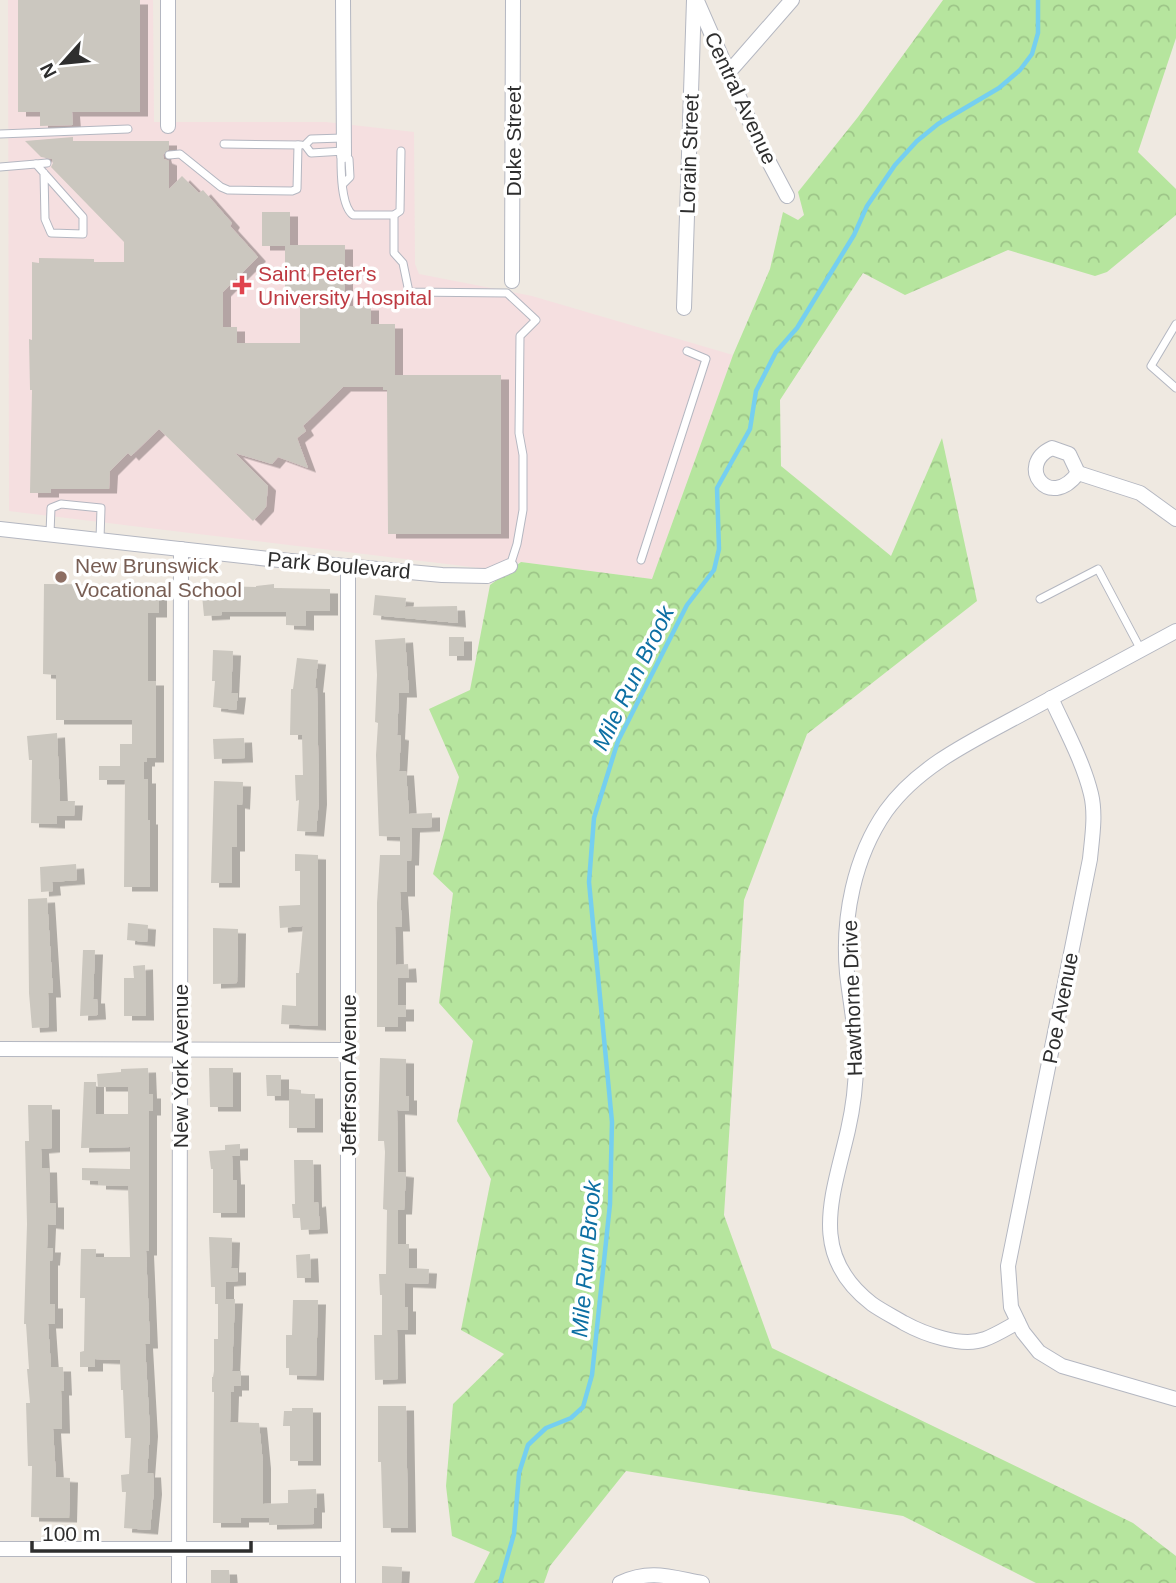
<svg xmlns="http://www.w3.org/2000/svg" width="1176" height="1583" viewBox="0 0 1176 1583" font-family="Arial,sans-serif">
	<defs>
		<pattern id="forest-crowns" width="20" height="18" patternUnits="userSpaceOnUse" patternTransform="scale(1.75)"><rect width="20" height="18" fill="#b6e59e"/><path d="M2 6a3 3 0 1 1 6 0M12 15a3 3 0 1 1 6 0" fill="none" stroke="#9dc588"/></pattern>
		<filter id="shadow"><feDropShadow dx="8" dy="4.5" stdDeviation="0" flood-color="#0004"/></filter>
	</defs>
	<rect width="100%" height="100%" fill="#efe9e1"/>
	<polygon fill="#f5dfe0" points="8,0 153,0 154,122 326,122 414,132 415,264 419,274 532,296 733,355 652,579 521,562 488,569 9,511"/>
	<polygon fill="url(#forest-crowns)" points="943,0 1176,0 1176,38 1138,152 1176,189 1176,215 1107,272 1095,276 1008,250 905,295 863,273 780,400 781,466 891,556 942,438 977,601 807,734 744,900 724,1215 772,1348 1133,1523 1176,1556 1176,1583 1036,1583 903,1516 626,1471 550,1566 544,1583 474,1583 490,1552 452,1536 446,1486 453,1404 504,1354 461,1330 491,1179 457,1121 473,1041 439,1003 453,893 433,874 459,777 429,709 470,690 490,585 521,562 652,579 733,355 770,269 783,212 798,220 804,215 798,192 858,117"/>
	<g fill="none" stroke-linecap="round" stroke-linejoin="round">
		<polyline stroke="#75cff0" stroke-width="4.5" points="500,1583 514,1534 519,1473 528,1445 546,1428 571,1418 583,1407 592,1375 610,1204 612,1122 589,882 594,818 618,741 687,605 714,570 719,549 717,488 750,429 756,391 776,352 797,328 854,235 867,206 895,165 917,141 938,124 999,88 1020,70 1032,54 1038,33 1038,0"/>
	</g>
	<g fill="#cbc7bf" filter="url(#shadow)">
		<polygon points="18,0 140,0 140,112 72,112 73,125 40,126 40,112 18,112"/>
		<polygon points="73,137 73,141 169,141 169,149 163,155 164,159 169,161 169,189 182,176 199,193 203,190 232,223 230,226 258,257 223,292 223,327 237,327 237,343 300,343 300,302 285,302 285,246 262,246 262,212 290,212 290,245 345,245 345,303 348,303 348,306 371,306 371,324 395,324 395,375 501,375 501,534 388,534 387,390 383,390 383,387 343,387 303,426 306,431 297,438 308,468 278,457 272,464 235,453 268,486 266,507 253,521 159,429 131,456 128,453 110,471 109,489 51,489 51,493 30,493 32,390 30,390 29,339 32,340 32,262 39,263 39,258 94,259 94,262 124,262 124,242 51,167 53,163 52,159 41,157 25,141"/>
		<polygon points="44,584 159,585 159,613 148,613 148,681 156,681 156,758 147,758 147,762 144,762 144,779 148,779 148,820 150,820 150,887 124,887 125,780 99,780 99,766 120,766 120,744 132,744 132,720 56,720 56,675 43,674"/>
		<polygon points="220,584 220,586 256,587 256,586 274,584 274,588 330,589 330,611 306,611 306,626 286,625 286,612 222,612 222,615 204,616 201,585"/>
		<polygon points="375,595 406,598 405,607 457,606 458,623 373,615"/>
		<rect x="449" y="637" width="15" height="19"/>
		<polygon points="405,638 409,693 399,693 397,735 401,736 399,771 406,771 409,814 432,813 432,827 412,828 411,861 407,861 407,892 400,892 402,927 395,927 396,965 408,964 409,978 398,978 398,1005 406,1005 406,1017 398,1017 398,1027 377,1027 377,903 380,855 400,855 400,837 379,836 376,755 378,723 375,722 377,675 375,640"/>
		<polygon points="213,650 233,651 231,693 238,693 236,710 213,707 215,681 212,681"/>
		<polygon points="297,658 318,660 315,688 317,688 319,800 316,832 297,831 299,800 296,801 295,775 303,775 302,735 290,735 291,689 293,689"/>
		<polygon points="57,733 60,801 75,801 74,816 57,816 57,824 31,823 32,760 29,760 27,736"/>
		<polygon points="244,738 245,758 214,759 213,739"/>
		<polygon points="214,781 243,782 242,805 237,804 237,847 232,847 232,883 211,883"/>
		<polygon points="295,854 318,855 318,1026 281,1024 282,1005 296,1006 296,973 299,973 303,926 280,928 279,906 300,905 300,871 295,871"/>
		<polygon points="76,864 77,880 52,882 53,891 41,892 40,867"/>
		<polygon points="47,898 53,993 48,993 49,1027 32,1028 29,993 28,899"/>
		<polygon points="128,923 148,925 147,942 127,940"/>
		<polygon points="213,928 238,929 237,983 213,984"/>
		<polygon points="83,950 95,950 93,999 97,999 98,1015 80,1016"/>
		<polygon points="145,965 146,1016 124,1016 124,978 134,978 133,966"/>
		<polygon points="380,1058 406,1059 406,1096 409,1096 409,1111 397,1110 398,1172 406,1173 404,1210 398,1210 398,1244 409,1244 409,1268 429,1269 428,1284 405,1283 405,1307 408,1307 408,1330 397,1330 398,1379 375,1380 374,1335 382,1335 382,1295 380,1295 379,1274 386,1274 387,1210 383,1209 385,1152 384,1141 378,1141"/>
		<polygon points="148,1068 149,1094 153,1094 153,1111 149,1111 149,1251 146,1251 150,1344 145,1344 150,1432 147,1473 153,1473 154,1490 150,1530 124,1528 126,1492 122,1492 121,1475 129,1474 131,1438 125,1438 123,1390 121,1390 120,1360 95,1359 95,1367 80,1367 80,1352 84,1351 85,1298 80,1298 81,1249 96,1249 96,1257 130,1257 128,1186 98,1185 98,1181 82,1180 82,1168 130,1169 130,1147 81,1148 84,1082 96,1082 96,1114 128,1114 128,1087 98,1087 97,1074 121,1072 121,1069"/>
		<polygon points="209,1068 233,1068 233,1107 210,1107"/>
		<polygon points="266,1075 281,1075 281,1096 267,1096"/>
		<polygon points="289,1089 301,1090 301,1094 315,1094 315,1128 289,1128"/>
		<polygon points="28,1105 52,1105 52,1148 41,1149 42,1168 49,1168 50,1203 56,1203 56,1225 48,1224 47,1248 53,1248 52,1261 50,1261 50,1304 55,1304 55,1324 48,1324 51,1367 63,1367 64,1391 61,1391 62,1429 53,1429 56,1477 70,1478 69,1518 31,1517 32,1466 28,1466 26,1403 30,1403 27,1369 29,1369 26,1324 24,1324 27,1224 25,1141 29,1141"/>
		<polygon points="240,1144 240,1156 232,1156 233,1180 237,1180 237,1213 213,1213 213,1169 211,1169 209,1151 225,1150 225,1145"/>
		<polygon points="294,1160 313,1160 314,1203 318,1202 320,1229 301,1230 300,1218 293,1218 292,1204 295,1204"/>
		<polygon points="209,1237 232,1238 231,1268 238,1268 238,1281 226,1282 226,1299 235,1299 232,1371 241,1371 241,1386 234,1386 234,1392 231,1392 230,1422 259,1423 263,1464 263,1504 288,1503 288,1490 316,1489 317,1508 314,1508 314,1524 269,1525 269,1518 241,1518 241,1523 213,1523 214,1392 212,1392 212,1377 213,1377 214,1371 214,1339 218,1339 218,1304 215,1304 215,1287 211,1287"/>
		<polygon points="310,1254 311,1278 297,1278 296,1255"/>
		<polygon points="293,1300 318,1300 316,1376 289,1375 289,1368 286,1368 286,1335 292,1335"/>
		<polygon points="378,1406 406,1406 408,1528 383,1528 381,1462 378,1462"/>
		<polygon points="292,1408 313,1408 313,1461 290,1461 290,1426 283,1426 284,1411 292,1411"/>
		<polygon points="382,1566 402,1567 401,1583 382,1583"/>
		<polygon points="211,1570 229,1570 230,1583 211,1583"/>
	</g>
	<g fill="none" stroke-linecap="round" stroke-linejoin="round">
		<defs>
			<g id="lane">
				<polyline points="0,134 128,129"/>
				<polyline points="343,138 311,139 305,145 311,153 344,151"/>
				<polyline points="224,144 301,145"/>
				<polyline points="169,155 180,154 221,187 228,190 292,191 297,189 298,145"/>
				<path d="M344,155L341,157C341,172 341,206 353,215H394L400,211L401,151"/>
				<polyline points="344,155 349,159 350,177 344,183"/>
				<polyline points="36,164 47,163"/>
				<polyline points="0,167 36,164 83,217 83,234 51,233 45,219 44,173"/>
				<polyline points="394,215 394,253 403,263 409,292 507,293 536,320 520,336 519,433 523,455 523,510 517,544 510,566"/>
				<polyline points="1176,324 1151,366 1176,388"/>
				<polyline points="50,533 51,508 61,504 101,508 100,539"/>
				<polyline points="641,560 706,359 687,351"/>
				<polyline points="1040,599 1098,569 1141,650"/>
			</g>
			<g id="street">
				<polyline points="343,0 344,155"/>
				<polyline points="697,1 761,147 787,196"/>
				<polyline points="729,72 792,0"/>
				<polyline points="168,126 168,0"/>
				<polyline points="512,281 513,0"/>
				<polyline points="684,308 694,0"/>
				<path d="M1052,448L1069,454L1078,473C1049,512 1015,465 1052,448Z"/>
				<polyline points="1078,473 1140,493 1176,519"/>
				<polyline points="0,529 269,559 442,575 487,576 510,566"/>
				<path d="M1051,698C1065,729 1083,761 1091,794C1096,815 1092,838 1090,859L1008,1266L1011,1307L1023,1332L1039,1352L1062,1366L1176,1399"/>
				<polyline points="0,1049 348,1050"/>
				<path d="M1018,1322C1007,1328 996,1335 985,1339C962,1348 924,1334 904,1323C894,1317 882,1311 872,1304C807,1254 833,1196 848,1130C853,1108 856,1085 856,1062C857,1033 850,1002 847,973C842,918 854,857 886,811C919,765 974,740 1022,714C1073,686 1125,659 1176,631"/>
				<polyline points="0,1549 347,1549"/>
				<polyline points="179,1583 181,549"/>
				<polyline points="348,1583 348,567"/>
				<path d="M620,1583C650,1569 670,1577 702,1583"/>
			</g>
		</defs>
		<use href="#lane" stroke="#b4b7c1" stroke-width="9"/>
		<use href="#street" stroke="#b4b7c1" stroke-width="16"/>
		<use href="#lane" stroke="#fff" stroke-width="7"/>
		<use href="#street" stroke="#fff" stroke-width="14"/>
	</g>
	<path fill="#e0444e" stroke="#fff" stroke-width="2.5" d="M238.5 274.5h7v7h7v7h-7v7h-7v-7h-7v-7h7z"/>
	<circle fill="#8d6e63" stroke="#fff" stroke-width="2.5" cx="61" cy="577" r="7"/>
	<g text-anchor="middle" dominant-baseline="central" stroke-width="7" stroke-linejoin="round" paint-order="stroke">
		<g font-size="21" fill="#2e2e2e" stroke="#fff">
			<text transform="translate(741 98) rotate(65)">Central Avenue</text>
			<text transform="translate(513 141) rotate(-90)">Duke Street</text>
			<text transform="translate(689 154) rotate(-88)">Lorain Street</text>
			<text transform="translate(339 565) rotate(5)">Park Boulevard</text>
			<text transform="translate(852 998) rotate(-92)">Hawthorne Drive</text>
			<text transform="translate(1060 1008) rotate(-79)">Poe Avenue</text>
			<text transform="translate(180 1066) rotate(-90)">New York Avenue</text>
			<text transform="translate(348 1075) rotate(-90)">Jefferson Avenue</text>
		</g>
		<g font-size="21" fill="#be3a42" stroke="#fff" text-anchor="start">
			<text x="258" y="273">Saint Peter's<tspan x="258" dy="24">University Hospital</tspan></text>
		</g>
		<g font-size="21" fill="#785e54" stroke="#fff" text-anchor="start">
			<text x="75" y="565">New Brunswick<tspan x="75" dy="24">Vocational School</tspan></text>
		</g>
		<g font-size="23" font-style="italic" fill="#0d6fa3" stroke="#fff">
			<text transform="translate(633 678) rotate(-64)">Mile Run Brook</text>
			<text transform="translate(586 1259) rotate(-85)">Mile Run Brook</text>
		</g>
	</g>
	<g transform="translate(63 63) rotate(243)" stroke="#ffffff" stroke-width="5" paint-order="stroke">
	<path d="M0-5L12 26L0 18L-12 26Z" fill="#2e2e2e"/>
	<text y="-10" font-size="19" font-weight="bold" text-anchor="middle" fill="#2e2e2e">N</text>
	</g>
	<path d="M32 1541v10h219v-10" fill="none" stroke="#2e2e2e" stroke-width="3.5"/>
	<text x="42" y="1541" font-size="21" fill="#2e2e2e" stroke="#ffffff" stroke-width="5" paint-order="stroke">100 m</text>
</svg>
